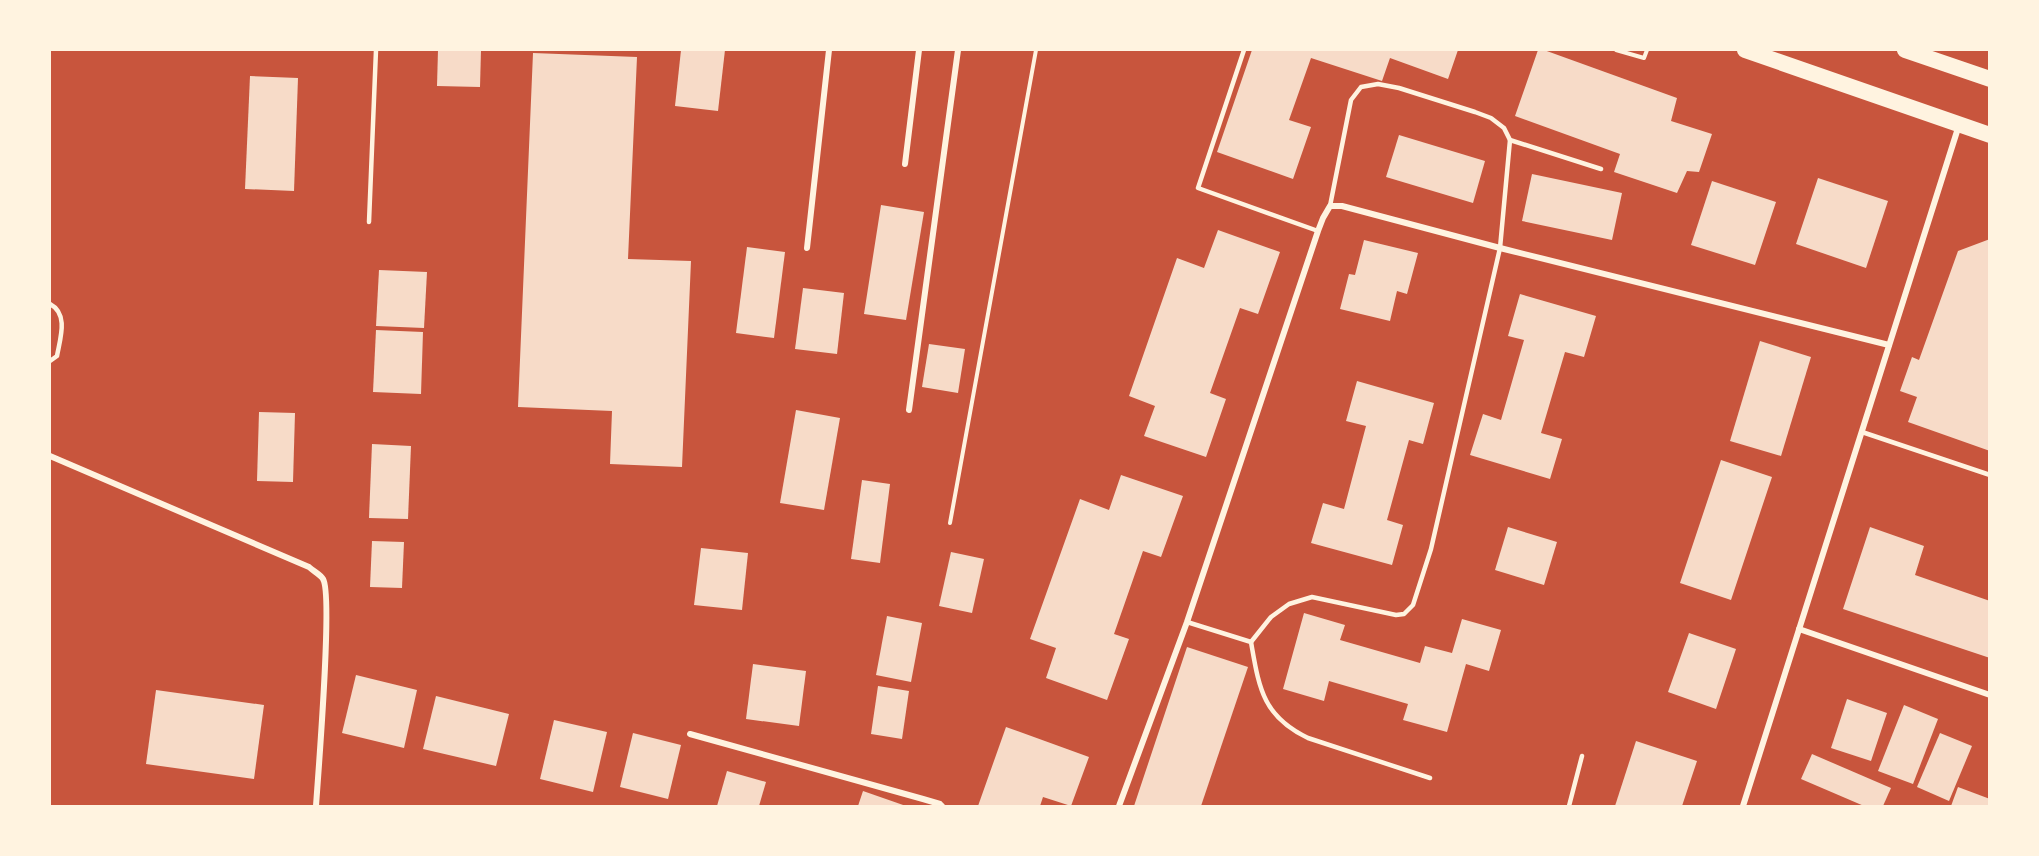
<svg xmlns="http://www.w3.org/2000/svg" width="2039" height="856" viewBox="0 0 2039 856" font-family="Mulish,sans-serif">
	<rect width="100%" height="100%" fill="#c8553d"/>
	<g fill="#f7dbc8">
		<polygon points="438,50 481,50 480,87 437,86"/>
		<polygon points="681,50 725,50 718,111 675,106"/>
		<polygon points="1252,50 1458,50 1448,79 1390,58 1382,81 1311,58 1289,120 1311,127 1293,179 1217,152"/>
		<polygon points="1538,50 1544,50 1677,98 1671,121 1712,134 1699,172 1687,171 1677,193 1614,172 1620,154 1515,116"/>
		<polygon points="533,53 637,57 628,259 691,261 682,467 610,464 612,411 518,407"/>
		<polygon points="250,76 298,78 294,191 245,189"/>
		<polygon points="1399,135 1485,161 1473,203 1386,177"/>
		<polygon points="1532,174 1622,193 1612,240 1522,221"/>
		<polygon points="1818,178 1888,201 1866,268 1796,244"/>
		<polygon points="1712,181 1776,202 1755,265 1691,245"/>
		<polygon points="881,205 924,212 906,320 864,314"/>
		<polygon points="1218,230 1280,252 1258,314 1240,308 1210,393 1226,399 1206,457 1144,436 1155,406 1129,396 1177,258 1204,268"/>
		<polygon points="1990,239 1990,451 1908,422 1917,397 1900,391 1912,357 1919,360 1958,251"/>
		<polygon points="1364,240 1418,253 1407,294 1397,291 1390,321 1340,309 1349,274 1355,275"/>
		<polygon points="747,247 785,252 774,338 736,333"/>
		<polygon points="379,270 427,272 424,328 376,326"/>
		<polygon points="803,288 844,293 837,354 795,349"/>
		<polygon points="1520,294 1596,316 1584,357 1565,352 1541,433 1562,439 1550,479 1470,455 1483,414 1501,420 1524,340 1508,336"/>
		<polygon points="376,330 423,332 421,394 373,392"/>
		<polygon points="1760,341 1811,357 1781,456 1730,441"/>
		<polygon points="929,344 965,349 958,393 922,387"/>
		<polygon points="1357,381 1434,403 1423,444 1409,440 1387,520 1403,525 1392,565 1311,543 1323,503 1344,509 1366,426 1346,421"/>
		<polygon points="796,410 840,418 824,510 780,503"/>
		<polygon points="259,412 295,413 293,482 257,481"/>
		<polygon points="372,444 411,446 408,519 369,518"/>
		<polygon points="1721,460 1772,477 1731,600 1680,583"/>
		<polygon points="1121,475 1183,496 1161,557 1143,551 1114,634 1129,639 1107,700 1046,678 1056,648 1030,639 1080,499 1109,510"/>
		<polygon points="862,480 890,484 880,563 851,559"/>
		<polygon points="1508,527 1557,542 1544,585 1495,570"/>
		<polygon points="1870,527 1924,546 1915,575 1990,601 1990,658 1843,609"/>
		<polygon points="372,541 404,542 402,588 370,587"/>
		<polygon points="701,548 748,553 742,610 694,605"/>
		<polygon points="951,552 984,559 972,613 939,606"/>
		<polygon points="1304,613 1345,625 1340,640 1420,663 1425,646 1452,653 1462,619 1501,630 1489,671 1466,664 1447,732 1403,720 1408,704 1329,681 1324,701 1283,689"/>
		<polygon points="887,616 922,623 911,682 876,675"/>
		<polygon points="1689,633 1736,649 1716,709 1668,692"/>
		<polygon points="1187,647 1248,667 1201,806 1134,806"/>
		<polygon points="753,664 806,671 799,726 746,719"/>
		<polygon points="356,675 417,690 404,748 342,733"/>
		<polygon points="878,686 909,691 902,739 871,734"/>
		<polygon points="156,690 264,705 254,779 146,764"/>
		<polygon points="436,696 509,714 496,766 423,749"/>
		<polygon points="1847,699 1887,713 1871,761 1831,748"/>
		<polygon points="1904,705 1938,719 1913,784 1878,771"/>
		<polygon points="554,720 607,732 593,792 540,779"/>
		<polygon points="1006,727 1089,757 1071,806 1043,797 1040,806 978,806"/>
		<polygon points="633,733 681,745 668,799 620,787"/>
		<polygon points="1940,733 1972,746 1949,801 1917,787"/>
		<polygon points="1636,741 1697,761 1682,806 1615,806"/>
		<polygon points="1812,754 1891,788 1883,806 1864,806 1801,779"/>
		<polygon points="727,771 766,782 759,806 717,806"/>
		<polygon points="1958,787 1990,799 1990,806 1951,806"/>
		<polygon points="863,791 906,806 858,806"/>
	</g>
	<g fill="none" stroke-linecap="round" stroke-linejoin="round">
		<g stroke="#fff3e0" stroke-width="4">
			<polyline points="1616,50 1644,58 1647,50"/>
			<polyline points="950,523 1036,50"/>
		</g>
		<g stroke="#fff3e0" stroke-width="4.5">
			<polyline points="1244,50 1198,188 1318,231"/>
			<polyline points="1330,206 1351,100 1361,87 1378,84 1399,88 1475,112 1491,118 1504,128 1510,140 1601,169"/>
			<polyline points="369,222 376,50"/>
			<path d="M50,304C69,314 60,339 57,356L50,361"/>
			<polyline points="1862,432 1990,475"/>
			<path d="M1187,622L1251,642C1259,687 1262,716 1308,738L1430,778"/>
			<polyline points="1251,642 1271,617 1289,604 1312,597 1396,615 1404,614 1413,605 1431,549 1500,248 1510,140"/>
			<polyline points="1569,806 1582,756"/>
		</g>
		<g stroke="#fff3e0" stroke-width="6">
			<polyline points="905,164 919,50"/>
			<polyline points="807,248 829,50"/>
			<polyline points="909,410 958,50"/>
			<path d="M50,456L309,567C313,571 321,575 323,579C333,594 318,776 316,806"/>
			<polyline points="1799,629 1990,695"/>
			<polyline points="690,734 923,799 940,804 942,806"/>
			<polyline points="1119,806 1187,622 1318,231 1323,218 1330,206 1342,206 1500,248 1889,345"/>
			<polyline points="1743,806 1959,125"/>
		</g>
		<g stroke="#fff3e0" stroke-width="16">
			<polyline points="1745,50 1990,135"/>
			<polyline points="1905,50 1990,79"/>
		</g>
	</g>
	<rect width="2039" height="856" fill="none" stroke="#fff3e0" stroke-width="102"/>
</svg>
